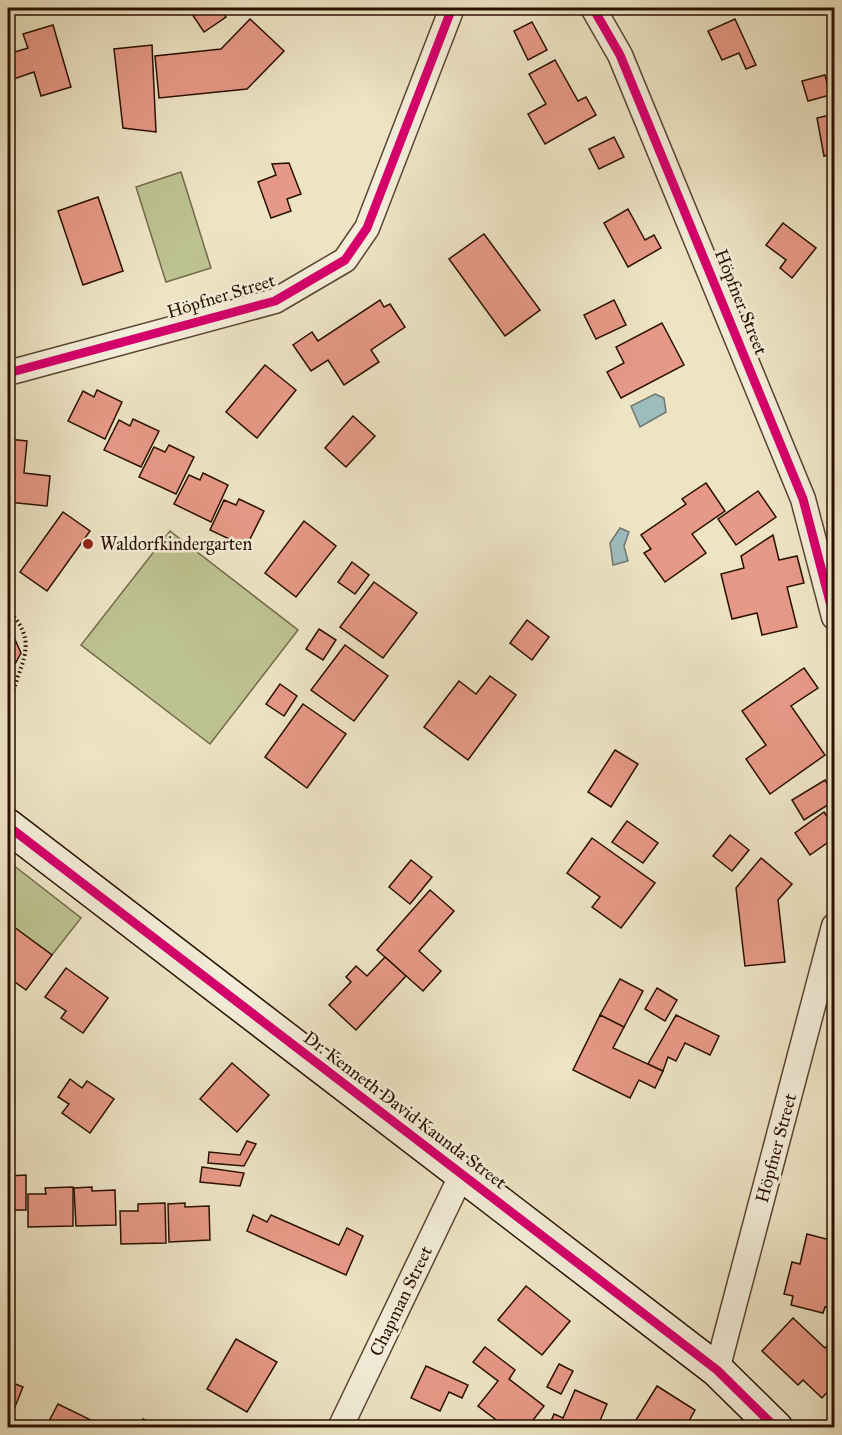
<svg xmlns="http://www.w3.org/2000/svg" width="842" height="1435" viewBox="0 0 842 1435" font-family="'IM FELL Great Primer',serif">
	<rect width="100%" height="100%" fill="#ede4c4"/>
	<filter id="stains"><feTurbulence type="fractalNoise" baseFrequency=".00333" numOctaves="4"/><feColorMatrix values="0 0 0 0 .2 0 0 0 0 .09 0 0 0 0 .02 0 0 0 .5 -.17"/></filter>
	<radialGradient id="worn" r=".72"><stop offset=".6" stop-color="#630" stop-opacity="0"/><stop offset="1" stop-color="#630" stop-opacity=".3"/></radialGradient>
	<g fill="#bdc291" stroke="#746948" stroke-width="1.5">
		<polygon points="181,172 211,268 166,282 136,187"/>
		<polygon points="170,531 298,630 210,744 81,645"/>
		<polygon points="8,861 81,918 52,955 8,923"/>
	</g>
	<g fill="#9dbcbd" stroke="#6f7771" stroke-width="1.5">
		<polygon points="655,394 664,398 666,412 640,427 631,406"/>
		<polygon points="620,528 629,532 624,546 628,561 613,565 610,543"/>
	</g>
	<g fill="#e79987" stroke="#2a1000" stroke-width="1.5">
		<polygon points="188,8 219,8 226,17 204,32"/>
		<polygon points="250,19 284,51 247,89 159,98 155,56 221,49"/>
		<polygon points="735,19 756,65 746,69 739,53 722,60 708,31"/>
		<polygon points="532,22 547,50 528,60 514,31"/>
		<polygon points="53,25 71,87 41,96 34,72 8,81 8,54 28,48 23,34"/>
		<polygon points="152,45 156,132 123,128 114,49"/>
		<polygon points="555,60 578,101 586,97 596,115 545,144 528,114 546,104 529,74"/>
		<polygon points="825,75 830,95 808,101 802,81"/>
		<polygon points="834,114 834,154 824,156 817,118"/>
		<polygon points="614,137 624,157 599,169 589,149"/>
		<polygon points="289,163 301,194 287,199 291,211 271,218 258,182 276,175 272,164"/>
		<polygon points="98,197 123,271 83,285 58,211"/>
		<polygon points="628,209 645,240 654,235 661,248 628,267 604,223"/>
		<polygon points="783,223 816,248 792,278 780,268 786,260 766,245"/>
		<polygon points="484,234 540,310 505,336 449,259"/>
		<polygon points="380,300 384,307 390,304 405,327 371,350 379,362 344,385 328,360 311,371 293,345 312,332 318,341"/>
		<polygon points="614,300 626,325 596,339 584,315"/>
		<polygon points="662,323 684,365 621,398 607,372 624,363 616,347"/>
		<polygon points="265,365 296,390 257,438 226,412"/>
		<polygon points="97,390 122,402 105,439 68,421 83,391 94,397"/>
		<polygon points="353,416 375,436 346,467 325,448"/>
		<polygon points="133,419 159,431 141,467 104,450 119,420 130,426"/>
		<polygon points="8,439 27,441 24,473 50,476 47,506 8,502"/>
		<polygon points="169,445 194,457 176,494 139,477 154,447 165,452"/>
		<polygon points="203,473 228,485 211,522 174,504 189,475 200,480"/>
		<polygon points="706,483 725,511 692,534 706,553 665,582 644,553 651,549 641,535 686,504 682,499"/>
		<polygon points="758,491 776,517 736,545 718,519"/>
		<polygon points="239,499 264,511 246,547 210,530 224,500 236,505"/>
		<polygon points="63,512 90,531 47,591 20,572"/>
		<polygon points="304,521 336,546 296,597 265,573"/>
		<polygon points="773,535 779,560 797,556 804,583 787,587 797,627 762,635 757,613 732,619 721,574 744,568 741,556"/>
		<polygon points="352,562 369,575 355,594 338,582"/>
		<polygon points="374,582 417,613 383,658 340,627"/>
		<polygon points="527,620 549,637 532,660 510,643"/>
		<polygon points="8,624 21,653 8,677"/>
		<polygon points="319,629 336,640 323,660 306,649"/>
		<polygon points="345,645 388,676 354,721 311,690"/>
		<polygon points="804,668 818,688 791,706 825,755 770,794 746,759 766,745 742,711"/>
		<polygon points="490,676 516,695 468,760 424,727 459,681 476,694"/>
		<polygon points="8,678 11,685 8,699"/>
		<polygon points="280,684 297,696 284,716 266,704"/>
		<polygon points="303,704 346,734 307,788 265,757"/>
		<polygon points="615,750 638,764 611,807 588,792"/>
		<polygon points="825,780 834,795 834,801 804,820 792,800"/>
		<polygon points="824,812 834,827 834,838 810,855 795,833"/>
		<polygon points="627,821 658,843 643,863 612,842"/>
		<polygon points="730,835 749,850 732,871 713,856"/>
		<polygon points="592,838 655,883 621,928 592,907 600,897 567,873"/>
		<polygon points="761,858 792,884 778,900 785,962 745,966 736,888"/>
		<polygon points="411,860 432,877 410,904 389,887"/>
		<polygon points="430,890 454,911 419,951 441,971 423,991 377,950"/>
		<polygon points="10,924 52,955 26,990 8,977 8,928"/>
		<polygon points="385,957 406,976 356,1030 329,1005 351,982 346,977 356,966 367,976"/>
		<polygon points="66,968 108,998 83,1033 61,1018 66,1011 45,997"/>
		<polygon points="620,979 643,991 624,1027 600,1015"/>
		<polygon points="657,988 677,1000 665,1021 645,1009"/>
		<polygon points="600,1015 624,1027 613,1048 663,1071 655,1088 639,1080 630,1098 573,1070"/>
		<polygon points="676,1015 719,1036 710,1055 685,1043 676,1061 668,1057 663,1071 648,1064"/>
		<polygon points="232,1063 269,1095 237,1132 200,1099"/>
		<polygon points="70,1079 82,1088 87,1081 114,1099 90,1133 62,1113 69,1104 58,1097"/>
		<polygon points="247,1141 256,1144 244,1166 208,1163 209,1152 240,1155"/>
		<polygon points="202,1167 244,1173 240,1186 200,1182"/>
		<polygon points="26,1175 26,1210 8,1210 8,1176"/>
		<polygon points="73,1187 73,1226 28,1227 28,1194 46,1194 45,1188"/>
		<polygon points="92,1187 92,1191 115,1190 116,1225 76,1226 74,1188"/>
		<polygon points="165,1203 166,1243 121,1244 120,1211 138,1211 138,1204"/>
		<polygon points="185,1203 185,1207 209,1206 210,1240 169,1242 168,1204"/>
		<polygon points="253,1215 267,1222 271,1215 339,1245 347,1228 363,1236 346,1275 247,1231"/>
		<polygon points="807,1234 834,1241 834,1309 825,1307 823,1313 791,1305 793,1296 784,1294 792,1262 800,1264"/>
		<polygon points="526,1286 570,1321 542,1355 498,1320"/>
		<polygon points="793,1318 825,1348 829,1344 834,1349 834,1385 822,1398 803,1380 798,1385 762,1351"/>
		<polygon points="236,1339 277,1362 247,1412 207,1389"/>
		<polygon points="485,1347 515,1370 509,1379 544,1406 527,1428 507,1428 478,1406 498,1381 473,1362"/>
		<polygon points="559,1364 573,1371 561,1394 547,1387"/>
		<polygon points="426,1366 468,1385 462,1398 449,1392 440,1411 411,1398"/>
		<polygon points="8,1381 23,1387 8,1424"/>
		<polygon points="657,1386 695,1410 685,1428 631,1428"/>
		<polygon points="575,1390 607,1404 597,1428 548,1428 554,1414 563,1418"/>
		<polygon points="58,1404 97,1423 95,1428 57,1428 48,1423"/>
		<polygon points="143,1419 161,1428 138,1428"/>
	</g>
	<g fill="none" stroke-linecap="round" stroke-linejoin="round">
		<defs>
			<g id="street">
				<polyline points="593,8 620,55 803,499 834,617"/>
				<polyline points="8,373 275,301 345,260 367,228 452,8"/>
				<polyline points="717,1370 834,926"/>
				<polyline points="340,1428 462,1174"/>
			</g>
			<polyline id="secondary" points="8,826 717,1370 776,1428"/>
		</defs>
		<use href="#street" stroke="#5b4531" stroke-width="27"/>
		<use href="#secondary" stroke="#2a1000" stroke-width="36"/>
		<path stroke="#2a1000" stroke-width="4" stroke-dasharray="1.5 3" stroke-linecap="butt" d="M8,610C30,633 29,648 18,676C15,686 13,694 8,703"/>
		<use href="#street" stroke="#f3edd9" stroke-width="24"/>
		<use href="#secondary" stroke="#f3edd9" stroke-width="33"/>
		<defs>
			<g id="cycleway">
				<polyline points="593,8 620,55 803,499 834,617"/>
				<polyline points="8,373 275,301 345,260 367,228 452,8"/>
				<polyline points="8,826 717,1370 776,1428"/>
			</g>
		</defs>
		<use href="#cycleway" stroke="#f3edd9" stroke-width="13"/>
		<use href="#cycleway" stroke="#d6006c" stroke-width="9"/>
	</g>
	<circle fill="#8f2418" stroke="#f3edd9" stroke-width="2" cx="88" cy="544" r="6"/>
	<g text-anchor="middle" dominant-baseline="central" stroke-width="5" stroke-linejoin="round" paint-order="stroke">
		<g font-size="18" fill="#2a1000" stroke="#f3edd9">
			<text transform="translate(221 296) rotate(-17)">Höpfner Street</text>
			<text transform="translate(741 302) rotate(68)">Höpfner Street</text>
			<text transform="translate(405 1110) rotate(37)">Dr. Kenneth David Kaunda Street</text>
			<text transform="translate(776 1148) rotate(-75)">Höpfner Street</text>
			<text transform="translate(401 1301) rotate(-64)">Chapman Street</text>
		</g>
		<g font-size="18" fill="#2a1000" stroke="#f3edd9" text-anchor="start">
			<text x="100" y="544">Waldorfkindergarten</text>
		</g>
	</g>
	<rect width="842" height="1435" fill="none" stroke="#ede4c4" stroke-width="30"/>
	<rect x="9" y="9" width="824" height="1417" fill="none" stroke="#2a1000" stroke-width="3"/>
	<rect x="15" y="15" width="812" height="1405" fill="none" stroke="#2a1000" stroke-width="1.5"/>
	<rect width="100%" height="100%" filter="url(#stains)"/>
	<rect width="100%" height="100%" fill="url(#worn)"/>
</svg>
